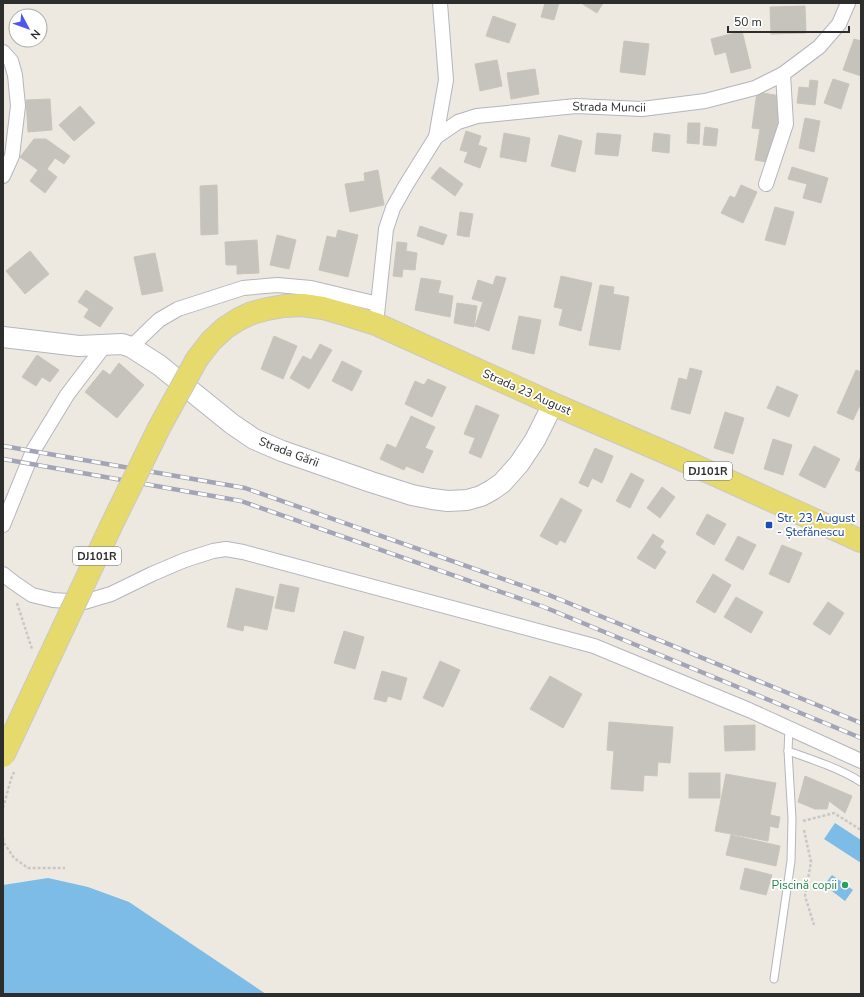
<svg xmlns="http://www.w3.org/2000/svg" width="864" height="997" viewBox="0 0 864 997" font-family="'Nunito Sans',sans-serif">
	<rect width="100%" height="100%" fill="#ede9e1"/>
	<g fill="#7dbce6">
		<polygon points="835,823 861,840 861,863 824,839"/>
		<polygon points="832,875 853,890 845,901 824,885"/>
		<polygon points="48,878 88,887 129,902 266,994 3,994 3,885"/>
	</g>
	<g fill="#c6c3bc" stroke="#c9c5ba">
		<polygon points="545,3 559,3 554,20 541,17"/>
		<polygon points="581,3 603,3 597,13"/>
		<polygon points="805,6 806,33 771,34 770,7"/>
		<polygon points="493,16 516,24 509,43 486,36"/>
		<polygon points="742,31 751,68 731,73 726,52 715,55 711,39"/>
		<polygon points="854,39 861,41 861,76 843,70"/>
		<polygon points="624,41 649,44 645,75 620,72"/>
		<polygon points="497,60 502,86 480,91 475,64"/>
		<polygon points="535,69 539,94 511,99 507,73"/>
		<polygon points="833,79 849,84 841,109 824,103"/>
		<polygon points="810,80 818,81 815,105 797,103 799,87 809,88"/>
		<polygon points="757,92 781,96 772,163 755,160 760,129 752,128"/>
		<polygon points="50,99 52,130 28,132 26,100"/>
		<polygon points="80,106 95,123 74,141 59,125"/>
		<polygon points="805,118 820,121 814,152 799,148"/>
		<polygon points="688,123 700,123 699,144 687,143"/>
		<polygon points="705,127 718,129 716,146 703,145"/>
		<polygon points="466,131 481,136 478,145 487,148 480,168 464,162 468,152 460,150"/>
		<polygon points="504,133 530,138 526,162 500,157"/>
		<polygon points="597,133 621,135 618,156 595,154"/>
		<polygon points="654,133 670,135 669,153 652,151"/>
		<polygon points="559,135 582,141 575,172 551,166"/>
		<polygon points="34,139 46,139 70,156 64,164 55,158 47,169 57,177 45,193 30,181 38,170 20,157"/>
		<polygon points="440,167 463,184 455,196 431,178"/>
		<polygon points="792,167 828,178 821,203 803,198 807,184 788,179"/>
		<polygon points="378,170 384,205 350,212 345,184 365,181 364,173"/>
		<polygon points="217,185 218,234 201,235 200,186"/>
		<polygon points="741,185 757,192 743,223 721,213 730,196 735,198"/>
		<polygon points="775,207 794,212 785,245 765,240"/>
		<polygon points="460,212 473,214 469,237 457,235"/>
		<polygon points="420,226 447,235 443,245 417,236"/>
		<polygon points="338,230 358,235 348,277 319,270 327,236 336,238"/>
		<polygon points="277,235 296,240 289,269 270,265"/>
		<polygon points="257,240 259,273 237,274 237,265 226,265 225,242"/>
		<polygon points="397,242 407,243 406,251 417,253 415,270 403,269 402,277 393,276"/>
		<polygon points="30,251 49,274 25,294 6,271"/>
		<polygon points="155,253 163,291 142,295 134,257"/>
		<polygon points="496,276 506,278 489,331 475,326 483,302 472,299 478,280 493,285"/>
		<polygon points="561,276 592,283 581,331 559,325 563,309 554,307"/>
		<polygon points="421,278 441,281 438,293 453,296 450,317 415,310"/>
		<polygon points="600,285 614,287 613,294 629,297 620,350 589,345"/>
		<polygon points="86,290 113,308 100,327 84,317 89,309 78,302"/>
		<polygon points="457,303 477,306 474,327 454,323"/>
		<polygon points="519,316 541,320 534,354 512,349"/>
		<polygon points="274,336 297,346 283,379 261,369"/>
		<polygon points="320,344 332,350 309,389 290,378 303,356 311,360"/>
		<polygon points="37,355 59,370 50,382 42,377 36,386 22,377"/>
		<polygon points="342,361 362,371 352,391 332,381"/>
		<polygon points="119,363 144,385 117,418 85,392 103,370 110,375"/>
		<polygon points="690,368 702,371 690,414 671,409 679,378 687,380"/>
		<polygon points="856,370 861,372 861,403 853,420 837,413"/>
		<polygon points="428,379 446,387 432,417 405,404 415,381 424,385"/>
		<polygon points="777,386 798,395 789,417 767,408"/>
		<polygon points="476,405 499,415 481,458 469,453 475,438 464,434"/>
		<polygon points="725,412 744,418 733,454 714,448"/>
		<polygon points="411,416 435,427 425,448 433,451 423,473 406,466 404,470 380,459 387,444 396,448"/>
		<polygon points="773,439 792,445 783,475 764,469"/>
		<polygon points="814,446 840,459 825,488 799,475"/>
		<polygon points="595,448 613,456 602,483 592,478 588,487 579,483"/>
		<polygon points="861,456 861,472 855,470"/>
		<polygon points="631,473 644,480 630,508 616,501"/>
		<polygon points="662,487 675,497 660,518 647,508"/>
		<polygon points="561,498 582,510 565,543 560,540 557,545 540,536"/>
		<polygon points="707,514 726,524 714,545 696,534"/>
		<polygon points="653,534 664,541 660,547 666,552 655,569 637,558"/>
		<polygon points="738,536 756,545 743,570 725,560"/>
		<polygon points="782,545 802,553 789,583 769,574"/>
		<polygon points="713,574 731,585 715,613 696,602"/>
		<polygon points="280,584 299,588 294,612 275,608"/>
		<polygon points="236,588 274,597 267,630 244,625 243,631 227,627"/>
		<polygon points="736,597 763,612 751,633 724,617"/>
		<polygon points="828,602 844,613 830,635 813,624"/>
		<polygon points="344,631 364,637 355,669 334,663"/>
		<polygon points="440,661 460,670 443,707 423,698"/>
		<polygon points="382,671 407,678 401,700 388,696 386,702 374,699"/>
		<polygon points="550,676 582,694 563,728 530,709"/>
		<polygon points="609,722 673,727 670,763 658,762 657,776 644,775 643,791 611,789 614,751 607,750"/>
		<polygon points="755,725 755,750 725,751 724,726"/>
		<rect x="689" y="773" width="31" height="25"/>
		<polygon points="726,774 776,783 770,815 780,817 778,828 770,826 768,841 715,831"/>
		<polygon points="805,776 852,796 845,813 829,801 827,809 815,809 798,802"/>
		<polygon points="731,835 780,846 776,866 726,855"/>
		<polygon points="745,868 772,875 766,895 740,889"/>
	</g>
	<g fill="none" stroke-linecap="round" stroke-linejoin="round">
		<defs>
			<g id="lane">
				<path d="M789,728L788,751C811,759 841,769 861,782"/>
				<polyline points="774,979 791,861 792,819 788,751"/>
			</g>
			<g id="street">
				<polyline points="3,52 11,61 15,75 18,106 12,156 3,176"/>
				<polyline points="436,137 446,80 440,3"/>
				<polyline points="766,184 786,124 783,74"/>
				<polyline points="376,324 386,229 393,208 406,185 436,137 458,122 477,116 576,106 642,109 705,101 755,88 783,74 819,47 839,24 848,3"/>
				<polyline points="131,347 159,320 178,309 243,288 277,285 311,288 378,304"/>
				<polyline points="3,525 33,451 67,395 105,345"/>
				<polyline points="3,574 13,582 32,595 53,600 84,602 111,594 152,574 185,560 213,551 226,549 243,552 594,646 749,710 861,761"/>
			</g>
			<polyline id="secondary" points="3,337 79,346 122,344 131,347 159,365 232,424 254,439 282,451 371,482 412,495 432,499 448,501 467,500 481,496 492,490 502,483 519,464 535,440 553,404"/>
			<polyline id="primary" points="197,359 211,341 225,328 239,319 252,313 267,309 284,306 302,305 323,308 344,314 376,324 553,404 678,458 861,541"/>
		</defs>
		<use href="#lane" stroke="#b4b5bf" stroke-width="9"/>
		<use href="#street" stroke="#b4b5bf" stroke-width="16"/>
		<use href="#secondary" stroke="#b4b5bf" stroke-width="22"/>
		<use href="#primary" stroke="#c8c8c8" stroke-width="24"/>
		<g stroke="#c8c8c8" stroke-width="2.5" stroke-dasharray="3 2" stroke-linecap="butt">
			<polyline points="17,603 32,649"/>
			<polyline points="3,808 11,779 14,772"/>
			<polyline points="803,821 834,813 861,830"/>
			<polyline points="804,830 811,862 805,896 814,925"/>
			<polyline points="3,838 4,843 14,858 28,868 65,868"/>
		</g>
		<use href="#lane" stroke="#fff" stroke-width="7"/>
		<use href="#street" stroke="#fff" stroke-width="14"/>
		<use href="#secondary" stroke="#fff" stroke-width="20"/>
		<use href="#primary" stroke="#e6da6d" stroke-width="22"/>
		<defs>
			<g id="rail">
				<polyline points="3,446 245,488 549,595 861,723"/>
				<polyline points="3,459 241,501 544,607 861,738"/>
			</g>
		</defs>
		<use href="#rail" stroke="#a3a4b5" stroke-width="4.5"/>
		<use href="#rail" stroke="#fff" stroke-width="3" stroke-dasharray="9" stroke-linecap="butt"/>
		<defs>
			<polyline id="primary-bridge" points="3,756 112,524 159,428 197,359"/>
		</defs>
		<use href="#primary-bridge" stroke="#c8c8c8" stroke-width="24" stroke-linecap="butt"/>
		<use href="#primary-bridge" stroke="#e6da6d" stroke-width="22"/>
	</g>
	<rect fill="#1a4fb4" stroke="#fff" stroke-width="1.5" x="765" y="521" width="8" height="8" rx="2"/>
	<circle fill="#2e9e5b" stroke="#fff" stroke-width="1.5" cx="845" cy="885" r="4"/>
	<g text-anchor="middle" dominant-baseline="central" stroke-width="3.5" stroke-linejoin="round" paint-order="stroke">
		<g fill="#fff" stroke="#6c6c6c" stroke-width="1">
			<rect x="684" y="462" width="48" height="18" rx="3"/>
			<rect x="73" y="547" width="48" height="18" rx="3"/>
		</g>
		<g font-size="11" font-weight="bold" fill="#2d2d2d">
			<text x="708" y="471">DJ101R</text>
			<text x="97" y="556">DJ101R</text>
		</g>
		<g font-size="12" fill="#2d2d2d" stroke="#fff">
			<text transform="translate(609 107) rotate(1)">Strada Muncii</text>
			<text transform="translate(527 392) rotate(24)">Strada 23 August</text>
			<text transform="translate(289 452) rotate(21)">Strada Gării</text>
		</g>
		<g font-size="12" fill="#164399" stroke="#fff" text-anchor="start">
			<text x="777" y="518">Str. 23 August<tspan x="777" dy="14">- Ștefănescu</tspan></text>
		</g>
		<g font-size="12" fill="#27864d" stroke="#fff" text-anchor="end">
			<text x="837" y="885">Piscină copii</text>
		</g>
	</g>
	<rect width="864" height="997" fill="none" stroke="#2d2d2d" stroke-width="8"/>
	<g transform="translate(28 28) rotate(131)"><circle r="19" fill="#ffffff" stroke="#ababab"/>
	<path d="M0-3L7 15L0 10L-7 15Z" fill="#4f58ec"/>
	<text y="-6" font-size="11" font-weight="bold" text-anchor="middle" fill="#2d2d2d">N</text>
	</g>
	<path d="M728 26v6h121v-6" fill="none" stroke="#2d2d2d" stroke-width="2"/>
	<text x="734" y="26" font-size="12" fill="#2d2d2d" stroke="#ffffff" stroke-width="3" paint-order="stroke">50 m</text>
</svg>
